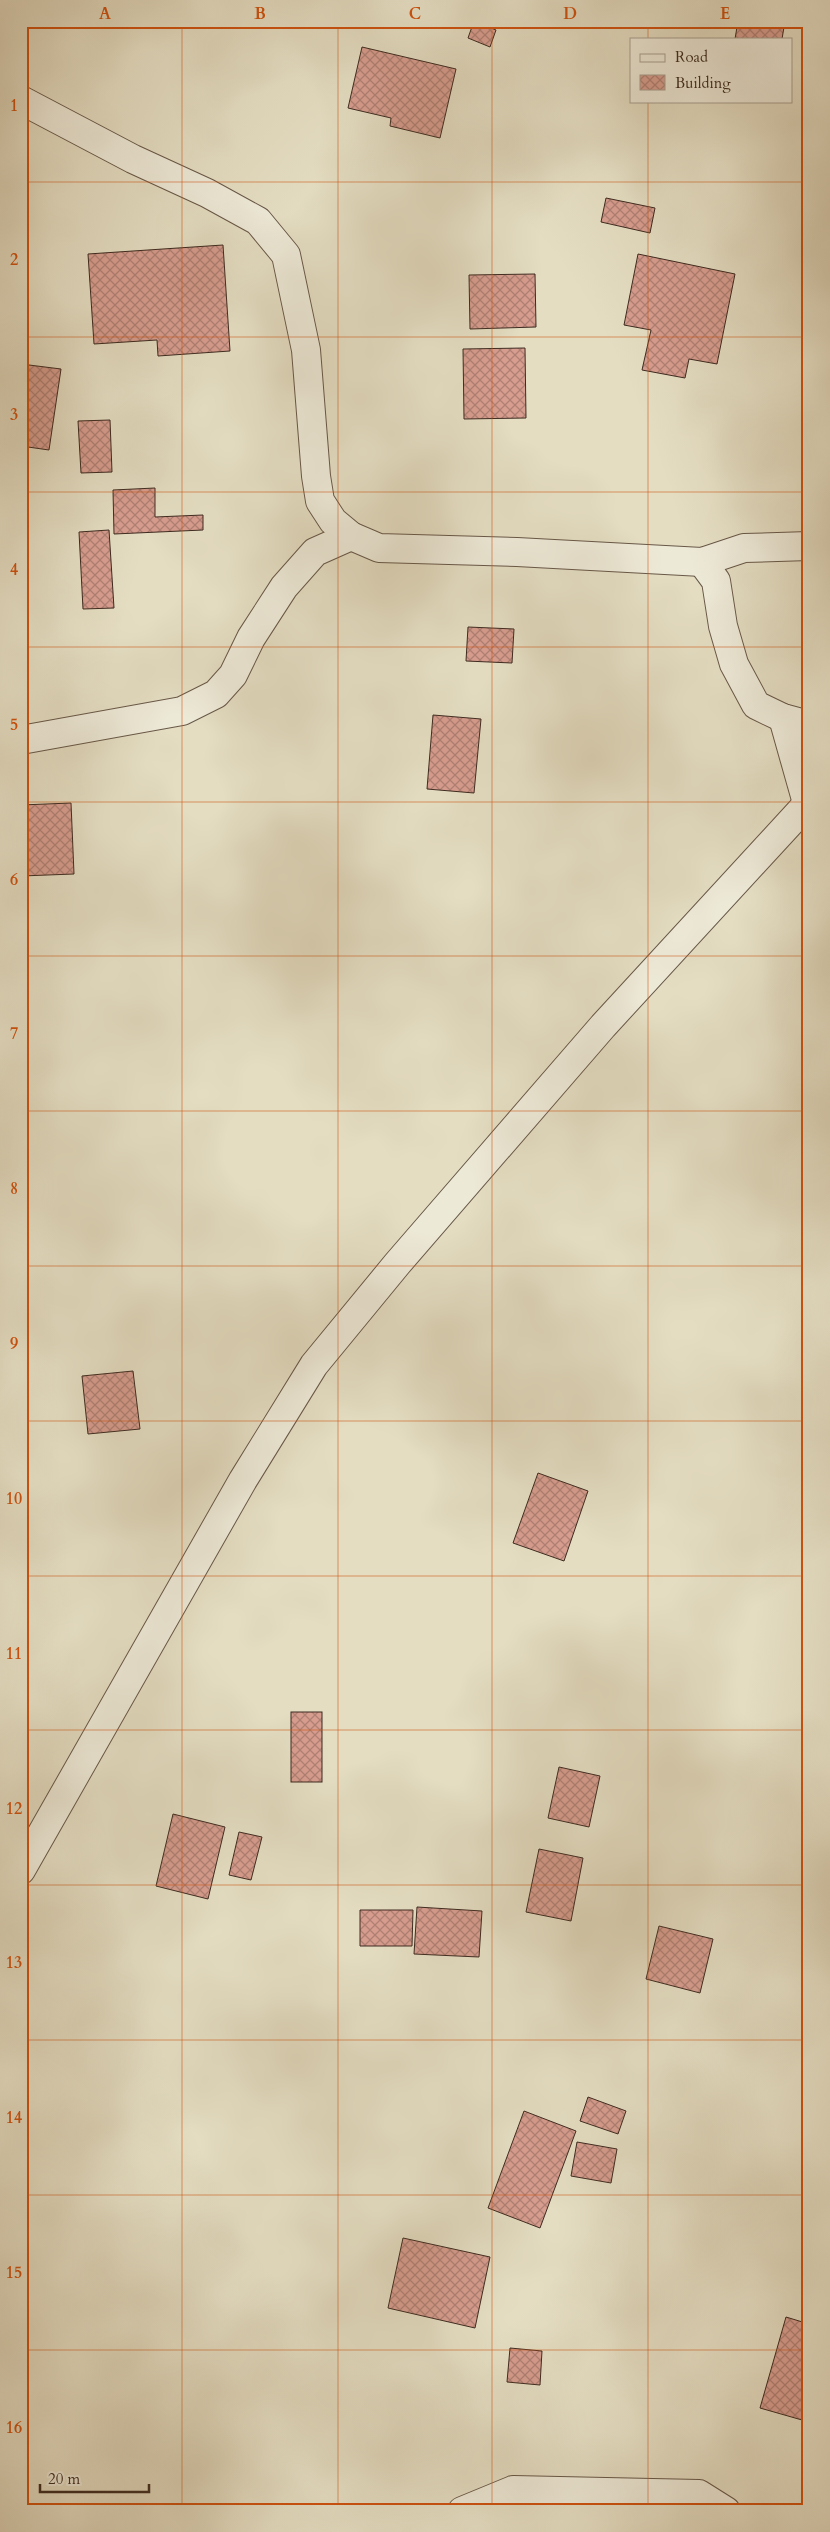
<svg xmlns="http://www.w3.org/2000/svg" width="830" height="2532" viewBox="0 0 830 2532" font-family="Cardo,serif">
	<defs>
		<pattern id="building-cross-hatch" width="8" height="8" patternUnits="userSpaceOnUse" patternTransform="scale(1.25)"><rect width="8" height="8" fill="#d79d8f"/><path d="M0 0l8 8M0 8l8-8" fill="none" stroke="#b08074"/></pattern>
	</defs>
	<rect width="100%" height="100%" fill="#e4ddc2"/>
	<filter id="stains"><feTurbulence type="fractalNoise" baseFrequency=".004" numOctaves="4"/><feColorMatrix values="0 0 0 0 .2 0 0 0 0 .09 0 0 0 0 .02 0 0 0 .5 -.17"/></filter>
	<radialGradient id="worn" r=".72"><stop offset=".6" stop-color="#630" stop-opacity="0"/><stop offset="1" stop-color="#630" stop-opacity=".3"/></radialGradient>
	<g fill="url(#building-cross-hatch)" stroke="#3e2b20">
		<polygon points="474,21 496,30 490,47 468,38"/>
		<polygon points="738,21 785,21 782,39 735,39"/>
		<polygon points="362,47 456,69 440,138 390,126 391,118 348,108"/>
		<polygon points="809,78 809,104 804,103"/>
		<polygon points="606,198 655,208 650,233 601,222"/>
		<polygon points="223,245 230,351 158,356 157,340 94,344 88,254"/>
		<polygon points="638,254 735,274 717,364 689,359 685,378 642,370 651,330 624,325"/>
		<polygon points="535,274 536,327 470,329 469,275"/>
		<polygon points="525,348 526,418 464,419 463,349"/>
		<polygon points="21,364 61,369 49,450 21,446"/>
		<polygon points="110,420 112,472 81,473 78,421"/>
		<polygon points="155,488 155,517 203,515 203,530 114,534 113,490"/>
		<polygon points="109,530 114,608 83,609 79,532"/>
		<polygon points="468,627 514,629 512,663 466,661"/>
		<polygon points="433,715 481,719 474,793 427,789"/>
		<polygon points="71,803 74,874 21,876 21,805"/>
		<polygon points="133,1371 140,1429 88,1434 82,1376"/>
		<polygon points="538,1473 588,1491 564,1561 513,1543"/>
		<rect x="291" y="1712" width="31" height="70"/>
		<polygon points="559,1767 600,1776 589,1827 548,1818"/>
		<polygon points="173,1814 225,1827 208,1899 156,1886"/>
		<polygon points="239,1832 262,1837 251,1880 229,1875"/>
		<polygon points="539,1849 583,1858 571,1921 526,1912"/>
		<polygon points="417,1907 482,1911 479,1957 414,1954"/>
		<polygon points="360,1910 413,1910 412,1946 360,1946"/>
		<polygon points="659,1926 713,1939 700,1993 646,1979"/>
		<polygon points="588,2097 626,2111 618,2134 580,2121"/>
		<polygon points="524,2111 576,2131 540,2228 488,2208"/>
		<polygon points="577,2142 617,2149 611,2183 571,2176"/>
		<polygon points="403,2238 490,2257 475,2328 388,2308"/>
		<polygon points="786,2317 809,2324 809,2422 760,2408"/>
		<polygon points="510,2348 542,2351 540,2385 507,2382"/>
	</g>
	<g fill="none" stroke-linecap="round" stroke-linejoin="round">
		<defs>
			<g id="minor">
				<polyline points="21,100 133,159 207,193 258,221 286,255 306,350 316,476 320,501 333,521 351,536 379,548 517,552 702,562 744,548 809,546"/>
				<polyline points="702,562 716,581 723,626 734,664 756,705 783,718 809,725"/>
				<polyline points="783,718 807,803"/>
				<polyline points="21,740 182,711 216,694 233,675 251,638 284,587 315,552 351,536"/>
				<polyline points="21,1870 243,1480 314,1365 397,1264 603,1026 809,802"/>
				<polyline points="462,2511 513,2490 699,2494 726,2511"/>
			</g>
		</defs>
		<use href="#minor" stroke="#685848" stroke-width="30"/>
		<use href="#minor" stroke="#ede9d7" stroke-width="28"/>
	</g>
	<path fill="none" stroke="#ce520f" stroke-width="1" stroke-opacity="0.55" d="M182,21V2511M338,21V2511M492,21V2511M648,21V39M648,101V2511M21,182H809M21,337H809M21,492H809M21,647H809M21,802H809M21,956H809M21,1111H809M21,1266H809M21,1421H809M21,1576H809M21,1730H809M21,1885H809M21,2040H809M21,2195H809M21,2350H809"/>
	<rect width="830" height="2532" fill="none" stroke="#e4ddc2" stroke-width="55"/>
	<rect x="630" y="38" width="162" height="65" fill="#ede9d7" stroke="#a79d8e"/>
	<rect x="640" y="54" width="25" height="8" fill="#ede9d7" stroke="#a79d8e"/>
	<text x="675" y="62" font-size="15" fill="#3e2b20">Road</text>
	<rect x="640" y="75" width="25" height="15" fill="url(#building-cross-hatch)" stroke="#a79d8e"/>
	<text x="675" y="88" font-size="15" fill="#3e2b20">Building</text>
	<path d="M40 2484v8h109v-8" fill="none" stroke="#3e2b20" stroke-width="2.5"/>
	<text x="48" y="2484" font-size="15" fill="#3e2b20" stroke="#ede9d7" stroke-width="4" paint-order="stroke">20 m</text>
	<rect x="28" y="28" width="774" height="2476" fill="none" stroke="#ce520f" stroke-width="2"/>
	<g font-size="16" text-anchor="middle" font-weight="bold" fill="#ce520f">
		<text x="105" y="19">A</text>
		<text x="260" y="19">B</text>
		<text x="415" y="19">C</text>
		<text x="570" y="19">D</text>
		<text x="725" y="19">E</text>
		<text x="14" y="111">1</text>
		<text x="14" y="265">2</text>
		<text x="14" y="420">3</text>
		<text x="14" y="575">4</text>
		<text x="14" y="730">5</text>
		<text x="14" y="885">6</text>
		<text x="14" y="1039">7</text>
		<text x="14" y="1194">8</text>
		<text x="14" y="1349">9</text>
		<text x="14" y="1504">10</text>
		<text x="14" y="1659">11</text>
		<text x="14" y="1814">12</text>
		<text x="14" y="1968">13</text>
		<text x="14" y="2123">14</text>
		<text x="14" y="2278">15</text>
		<text x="14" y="2433">16</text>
	</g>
	<rect width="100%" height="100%" filter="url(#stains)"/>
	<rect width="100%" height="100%" fill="url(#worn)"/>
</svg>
